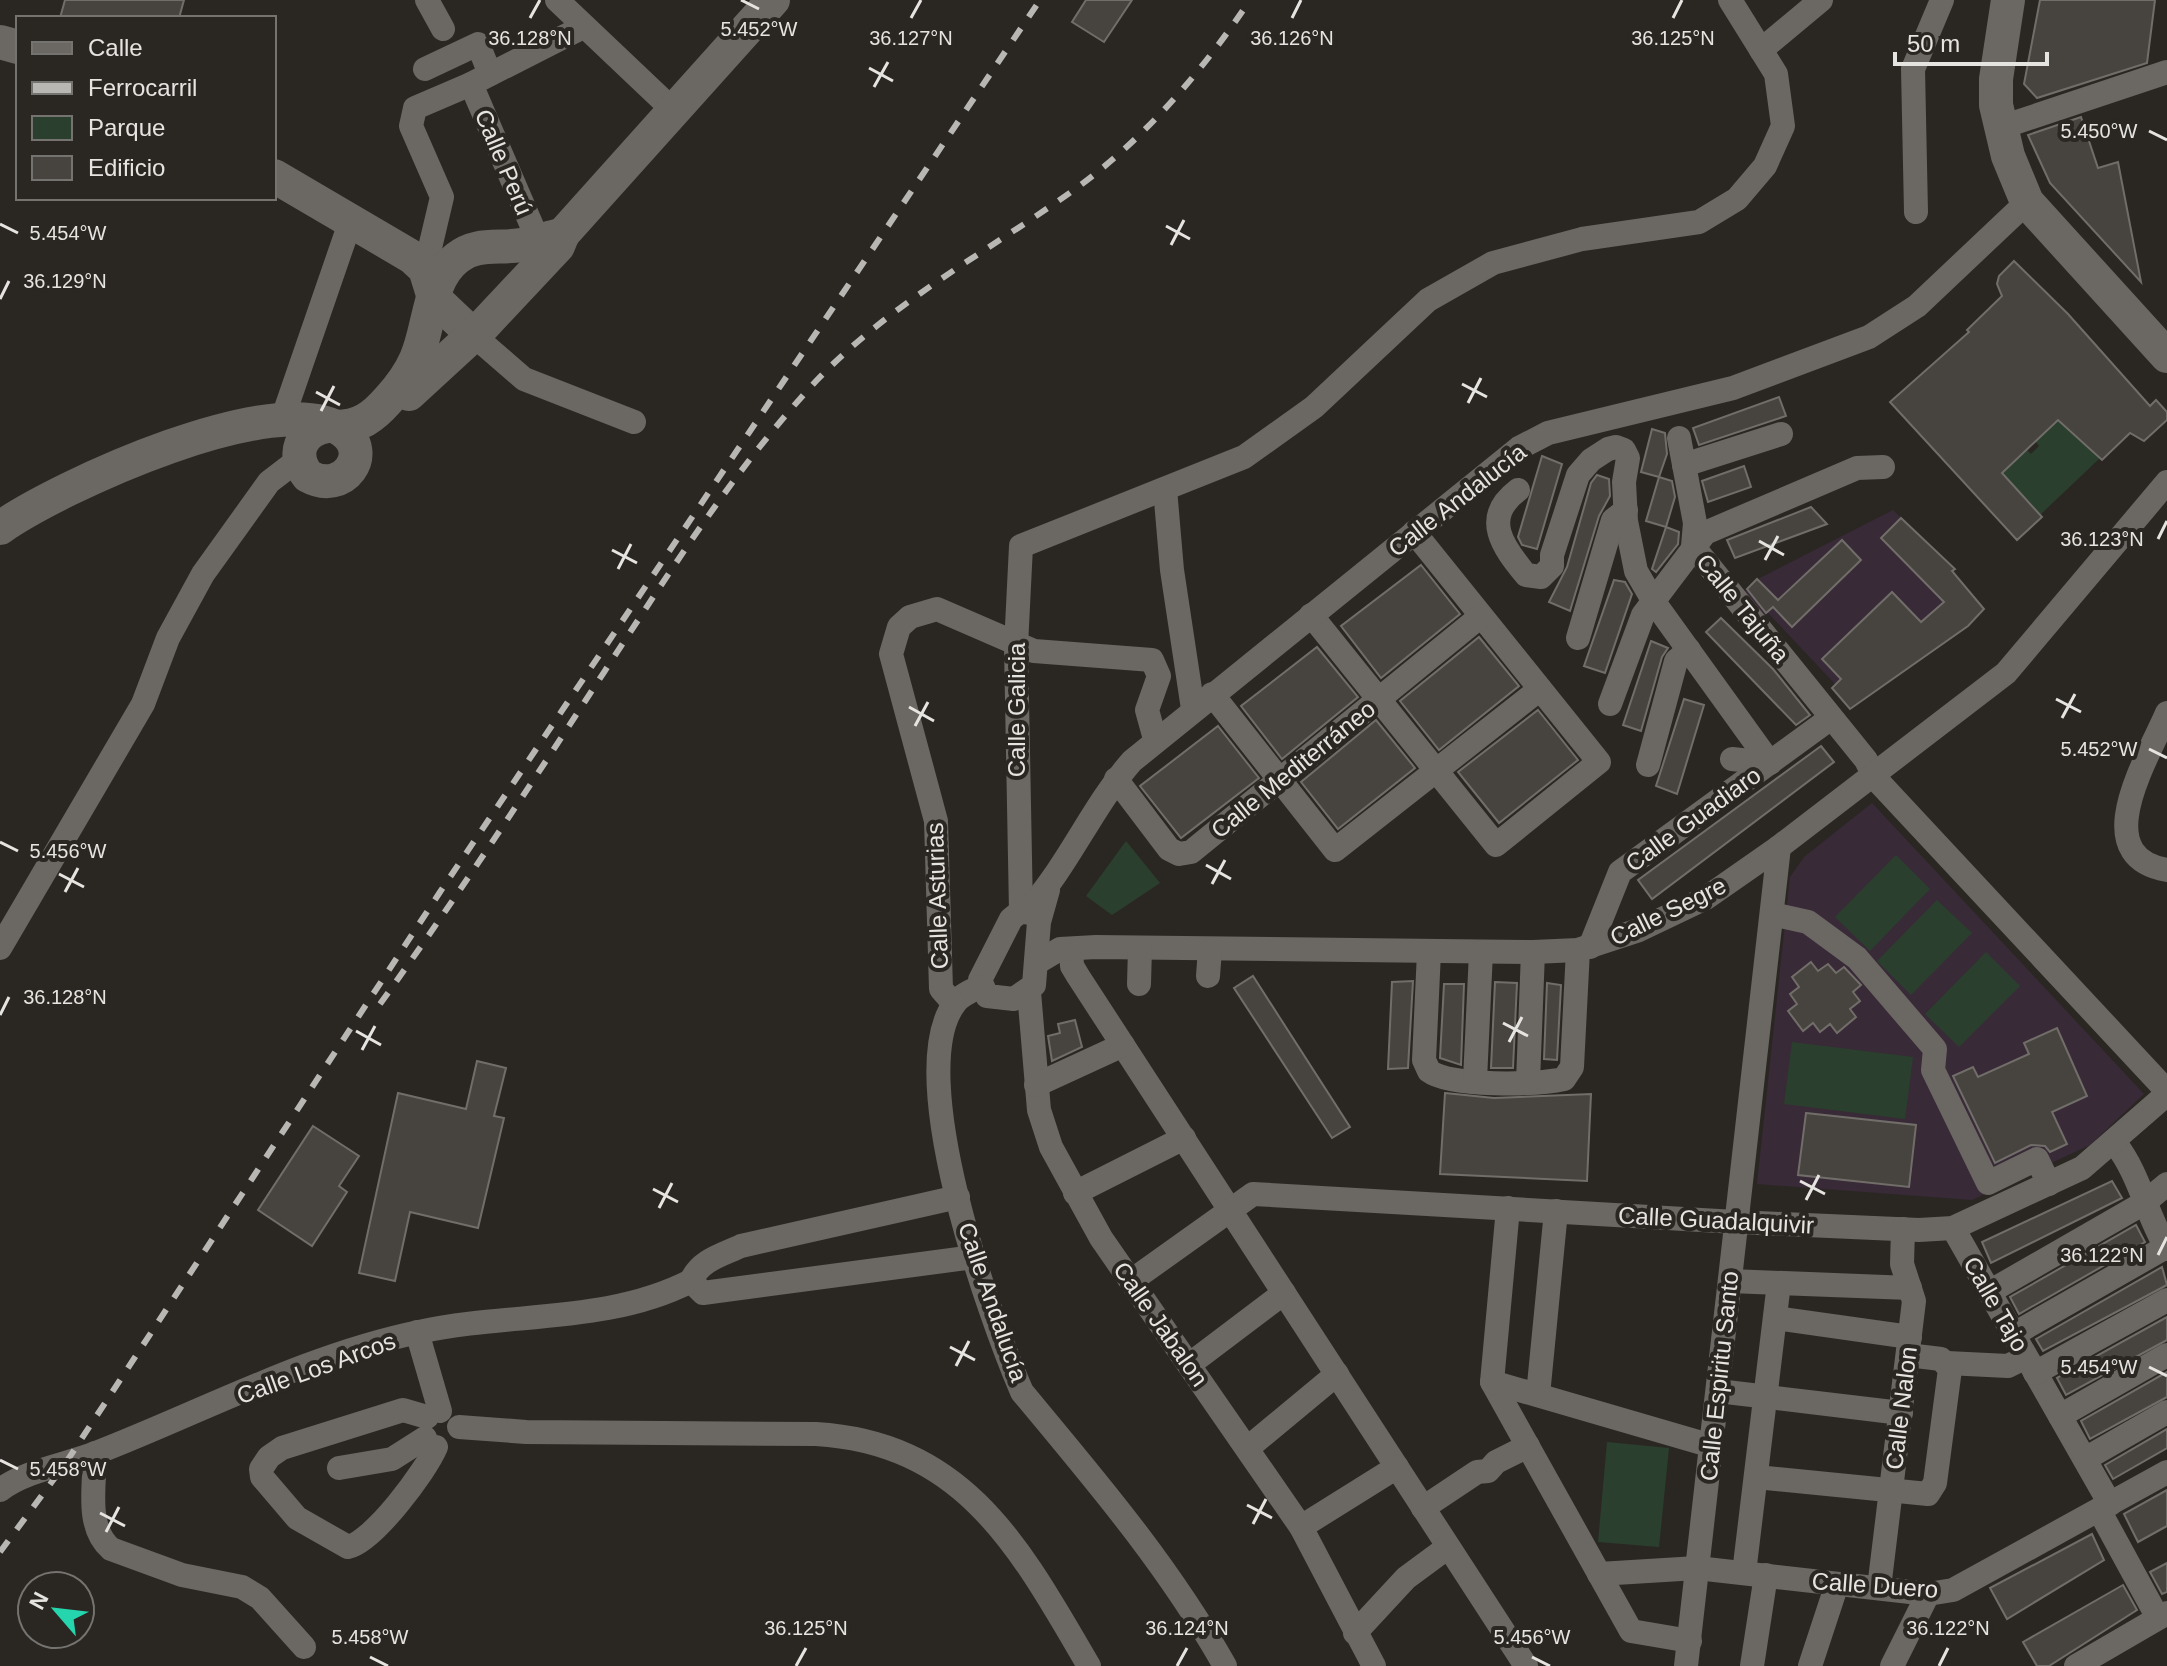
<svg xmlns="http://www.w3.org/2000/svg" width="2167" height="1666" viewBox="0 0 2167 1666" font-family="Arial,sans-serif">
	<rect width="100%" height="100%" fill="#2a2723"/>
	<g fill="#382a37">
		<polygon points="1893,510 1955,569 1953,571 1984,609 1964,629 1850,709 1831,688 1835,684 1768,613 1763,616 1742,594 1758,579"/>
		<polygon points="1872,803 2144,1094 2090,1145 1972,1200 1757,1184 1790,877 1804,857"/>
	</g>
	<g fill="#2b3f2e">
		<polygon points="2058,420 2100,458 2040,515 2002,473 2027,450 2031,454 2039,446 2035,441"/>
		<polygon points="1126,841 1160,883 1112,915 1086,896"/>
		<polygon points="1896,855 1930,889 1870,951 1835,917"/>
		<polygon points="1937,900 1972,933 1911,995 1877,961"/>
		<polygon points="1986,952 2020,986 1959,1047 1925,1014"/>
		<polygon points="1792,1042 1913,1057 1905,1119 1784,1104"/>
		<polygon points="1607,1442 1669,1448 1659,1547 1598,1542"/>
	</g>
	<g fill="#474440" stroke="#716d69" stroke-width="2">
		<polygon points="65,0 184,0 179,18 60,18"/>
		<polygon points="1086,0 1132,0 1104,42 1072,22"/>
		<polygon points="2040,0 2155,0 2147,63 2037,98 2024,84"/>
		<polygon points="2081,117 2098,168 2118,162 2141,282 2050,183 2028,135"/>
		<polygon points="2014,261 2068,314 2150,406 2156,400 2167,412 2167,420 2144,441 2130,433 2102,460 2058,420 2002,473 2042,517 2017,540 1890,402 1969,332 1967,330 2002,296 1997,284 1999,276"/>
		<polygon points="1779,397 1786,416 1699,445 1693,428"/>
		<polygon points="1652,429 1665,433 1667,454 1659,477 1641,472"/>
		<polygon points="1542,456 1562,464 1537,549 1522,545 1518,537"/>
		<polygon points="1744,466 1751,487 1708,502 1702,481"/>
		<polygon points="1597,475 1609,479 1610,496 1599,516 1570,611 1549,602 1567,567 1591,483"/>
		<polygon points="1659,477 1672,481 1675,497 1666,527 1646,521"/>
		<polygon points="1811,507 1827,524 1735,558 1727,540"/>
		<polygon points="1901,518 1955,569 1952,571 1984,609 1968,626 1850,709 1832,688 1841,679 1822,659 1892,592 1921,622 1944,602 1881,538"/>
		<polygon points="1666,527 1679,532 1678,544 1656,572 1652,569"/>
		<polygon points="1842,540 1861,560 1792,627 1773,607 1766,613 1747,589 1757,579 1778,600"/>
		<polygon points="1421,565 1460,614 1381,678 1341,626"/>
		<polygon points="1614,580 1625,582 1632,594 1605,673 1584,666"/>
		<polygon points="1721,618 1773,669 1810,715 1796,725 1706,632"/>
		<polygon points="1479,637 1519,686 1439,750 1400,701"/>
		<polygon points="1651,641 1668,648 1662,657 1641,731 1623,725"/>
		<polygon points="1317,647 1358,697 1282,759 1241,706"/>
		<polygon points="1684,699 1704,705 1677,794 1656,786"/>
		<polygon points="1538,710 1578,760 1499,823 1458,772"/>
		<polygon points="1376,720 1415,768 1338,829 1301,782"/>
		<polygon points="1218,726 1259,778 1181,838 1140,786"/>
		<polygon points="1821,746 1834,762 1652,899 1638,880"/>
		<polygon points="1811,962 1818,971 1828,964 1836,973 1844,967 1861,985 1853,992 1860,1001 1850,1009 1856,1017 1837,1033 1830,1024 1820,1032 1813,1023 1803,1031 1788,1011 1797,1004 1790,994 1799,987 1792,977"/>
		<polygon points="1253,976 1350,1127 1332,1138 1234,988"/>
		<polygon points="1413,981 1408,1068 1388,1069 1392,982"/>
		<polygon points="1495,982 1517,983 1513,1068 1491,1068"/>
		<polygon points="1547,983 1561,985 1557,1060 1544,1059"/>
		<polygon points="1444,984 1464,984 1461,1065 1440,1058"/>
		<polygon points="1075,1020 1082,1047 1052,1061 1048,1036 1060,1033 1058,1024"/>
		<polygon points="2057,1028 2087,1096 2052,1112 2067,1144 2050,1152 2045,1146 2031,1145 1995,1163 1953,1076 1973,1067 1978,1077 2029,1054 2024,1043"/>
		<polygon points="477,1061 506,1068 494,1116 504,1118 478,1228 410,1212 395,1281 359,1273 398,1093 466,1109"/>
		<polygon points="1445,1093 1494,1098 1591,1094 1587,1181 1440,1174"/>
		<polygon points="1806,1113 1916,1125 1909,1187 1798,1175"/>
		<polygon points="313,1126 359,1156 339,1186 347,1192 312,1246 258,1210"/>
		<polygon points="2112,1181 2122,1198 1991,1263 1982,1242"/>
		<polygon points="2136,1225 2145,1242 2019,1314 2010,1297"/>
		<polygon points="2162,1267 2167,1285 2043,1351 2036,1339"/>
		<polygon points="2167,1317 2167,1340 2066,1395 2057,1378"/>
		<polygon points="2167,1372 2167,1397 2090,1439 2081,1421"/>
		<polygon points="2167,1429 2167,1448 2113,1479 2105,1465"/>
		<polygon points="2167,1490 2167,1526 2138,1542 2124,1514"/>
		<polygon points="2092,1534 2104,1560 2007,1619 1990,1588"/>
		<polygon points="2167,1563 2167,1592 2162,1594 2150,1572"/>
		<polygon points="2123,1585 2137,1610 2049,1666 2037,1666 2023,1642"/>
	</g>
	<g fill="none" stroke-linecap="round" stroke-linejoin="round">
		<g stroke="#6b6763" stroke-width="24">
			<polyline points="427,0 443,29"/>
			<polyline points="557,0 674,111"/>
			<polyline points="1761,50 1821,0"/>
			<polyline points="425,69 478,44 490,74"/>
			<polyline points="1999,128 2167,72"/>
			<polyline points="1916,212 1913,69 1942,0"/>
			<polyline points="538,240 471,84 583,27"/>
			<polyline points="425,269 442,197 411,126 415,108 471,84"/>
			<polyline points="472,334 524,379 634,422"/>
			<polyline points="282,420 351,220"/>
			<polyline points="1679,438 1695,523 1693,546 1866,760 1874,777 2167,1091"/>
			<polyline points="1684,465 1781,434"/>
			<polyline points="1165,489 1172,570 1193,709"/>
			<path d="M1518,490C1481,518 1503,547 1526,575L1541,577L1552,566V555L1578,475L1591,460L1608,449L1616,447L1624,450L1628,458L1624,482L1626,521L1636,571L1654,602L1770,763"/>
			<polyline points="1311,615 1496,845 1599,762 1414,532"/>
			<polyline points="1578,638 1613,520 1626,510"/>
			<polyline points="1212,694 1335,850 1540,689"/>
			<polyline points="1610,704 1643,615 1705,533 1857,468 1883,467"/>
			<path d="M2167,713C2149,756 2085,856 2167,870"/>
			<polyline points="1732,759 1770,763"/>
			<polyline points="1648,765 1676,661 1689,650"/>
			<polyline points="1116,779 1169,849 1179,854 1191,852 1481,616"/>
			<polyline points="1021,911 1016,646 1021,546 1244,457 1314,407 1428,300 1493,263 1582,239 1699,222 1737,199 1765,166 1783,126 1776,74 1730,0"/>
			<path d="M1027,911C1068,866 1092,807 1132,761L1519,448L1548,433L1733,388L1869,337L1917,306L2027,202"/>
			<polyline points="1034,914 1021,911 1011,919 980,980 987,996 1014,999 1034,985 1039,922 1048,890"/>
			<polyline points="1772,914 1808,922 1857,958 1935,1049 1933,1070 1988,1183 2037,1159 2049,1184"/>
			<polyline points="1590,947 1620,872 1831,718"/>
			<polyline points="0,948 143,704 168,638 203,574 269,482 299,459"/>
			<polyline points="1071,949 1072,966 1078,976 1526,1666"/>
			<path d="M1429,952L1424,1060L1429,1071C1450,1087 1537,1085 1564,1079L1572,1067L1578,950"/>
			<polyline points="1038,962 1060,949 1096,947 1533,952 1578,950 1639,930 1706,898 1779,847 2006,673 2167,482"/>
			<polyline points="1208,976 1210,949"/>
			<polyline points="1139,984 1140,948"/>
			<path d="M980,987C971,991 961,995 955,1003C902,1072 990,1318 1022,1392C1096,1481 1168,1565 1225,1666"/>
			<polyline points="1029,992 1039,1110 1051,1147 1101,1238 1301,1527 1374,1666"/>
			<polyline points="954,1004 941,989 936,821 891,654 899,627 910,617 937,609 1034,651 1152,660 1159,676 1147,710 1155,739"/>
			<polyline points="1475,1080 1481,952"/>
			<polyline points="1528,1082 1533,952"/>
			<polyline points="1036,1085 1123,1045"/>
			<path d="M2115,1143C2140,1175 2146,1214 2167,1249"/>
			<polyline points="1075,1193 1184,1138"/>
			<polyline points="1508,1208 1492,1382 1631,1631 1690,1641"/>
			<polyline points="1953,1228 2110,1504"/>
			<polyline points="691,1281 703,1293 974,1257"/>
			<polyline points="1131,1281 1253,1194 1736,1222 1919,1230 1953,1228 2082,1168 2167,1094"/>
			<polyline points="1730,1281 1910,1288"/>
			<polyline points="1989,1292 2144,1203 2167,1184"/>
			<polyline points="1775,1318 1910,1337"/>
			<polyline points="417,1332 440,1411"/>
			<polyline points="2014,1334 2166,1247"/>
			<polyline points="1947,1363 2008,1366 2026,1357"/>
			<polyline points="1190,1364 1284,1293"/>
			<polyline points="2035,1373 2167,1300"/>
			<polyline points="1492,1382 1712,1446"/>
			<polyline points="1718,1391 1901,1413"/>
			<polyline points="1538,1395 1556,1211"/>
			<polyline points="2060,1416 2167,1355"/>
			<path d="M427,1417L403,1410L282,1448L269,1457L261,1469L262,1477L297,1518L348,1547C373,1542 426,1471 436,1447"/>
			<path d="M459,1427L526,1432L816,1434C966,1443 1021,1550 1089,1666"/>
			<polyline points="1249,1447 1337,1374"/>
			<path d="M95,1453C95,1484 85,1527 111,1549L182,1575L242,1587L260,1598L304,1647"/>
			<polyline points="2085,1459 2167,1412"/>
			<polyline points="339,1468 392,1459 425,1438"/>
			<polyline points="1756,1477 1928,1494 1935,1483 1950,1369 1941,1359 1908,1355"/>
			<path d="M0,1490C27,1470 65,1465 96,1453C202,1412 307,1355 419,1332C509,1312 607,1324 691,1281C700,1260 722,1255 741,1246L958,1197"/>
			<polyline points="1423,1508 1477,1472 1488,1471 1496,1462 1528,1446"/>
			<polyline points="2099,1510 2158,1618"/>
			<polyline points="1301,1527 1397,1467"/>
			<polyline points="1744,1573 1779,1283"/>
			<polyline points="1599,1574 1697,1568 1928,1594 1953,1590 2167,1472"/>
			<polyline points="1879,1588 1914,1301 1902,1264 1903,1229"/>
			<polyline points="1355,1633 1406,1578 1448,1547"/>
			<polyline points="1686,1666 1779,847"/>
			<polyline points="1752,1666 1766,1575"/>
			<polyline points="1810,1666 1837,1584"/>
			<polyline points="1892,1666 1928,1594"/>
			<polyline points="2076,1666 2167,1613"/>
		</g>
		<g stroke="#6b6763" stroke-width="34">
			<polyline points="2008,0 1996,79 1996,105 2008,156 2027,202 2167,356"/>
			<polyline points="0,42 18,47"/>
			<polyline points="274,176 412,257 425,269 434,298 472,334"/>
			<polyline points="409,394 483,326 558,246 563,234"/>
			<path d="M336,427C360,427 373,417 388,400C400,387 409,375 416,359C430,328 428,280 457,258C477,242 498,249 521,245C535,242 549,238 563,234L773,0"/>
			<path d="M0,528C58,487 278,385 343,431C373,453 344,496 308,476C291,455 300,431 327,426"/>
		</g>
		<g stroke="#b9b7b4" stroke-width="6" stroke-dasharray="14 14" stroke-linecap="butt">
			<path d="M380,1004C460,893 535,778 610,663C675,564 736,467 817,380C891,303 985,253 1071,192C1143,141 1202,72 1250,0"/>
			<polyline points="0,1552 65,1464 440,892 1040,0"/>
		</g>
	</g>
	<path fill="none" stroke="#e6e4e1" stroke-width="3" d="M741,0L759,9M530,18L540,0M911,18L921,0M1292,18L1301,0M1673,18L1682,0M869,68L893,81M874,87L888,62M2149,131L2167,140M0,224L18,233M1166,226L1190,239M1171,245L1184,220M0,299L9,281M1462,384L1487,397M316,392L340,405M1468,403L1481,378M321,411L334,386M2158,539L2167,521M1759,541L1784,555M612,550L637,563M1765,560L1778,536M618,569L631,544M2056,699L2081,712M909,707L934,721M2062,718L2075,694M915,726L928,702M2149,749L2167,758M0,842L18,851M1206,865L1231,879M59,874L84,887M1212,884L1225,860M65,892L78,868M0,1015L9,997M1503,1023L1528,1036M356,1031L381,1045M1509,1042L1522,1017M362,1050L375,1026M1800,1181L1825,1194M653,1189L678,1202M1806,1200L1819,1175M659,1208L672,1183M2158,1255L2167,1237M950,1347L975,1360M956,1366L969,1341M2149,1367L2167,1376M0,1460L18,1469M1247,1505L1272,1518M100,1513L125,1526M1253,1524L1266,1499M106,1532L119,1507M370,1657L388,1666M1532,1657L1550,1666M796,1666L806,1648M1177,1666L1187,1648M1939,1666L1948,1648"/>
	<g text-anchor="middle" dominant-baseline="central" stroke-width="8" stroke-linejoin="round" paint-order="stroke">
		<g font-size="24" fill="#e6e4e1" stroke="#2a2723">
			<text transform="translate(504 162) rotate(67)">Calle Perú</text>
			<text transform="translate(1457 500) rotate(-38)">Calle Andalucía</text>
			<text transform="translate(1743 608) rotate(51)">Calle Tajuña</text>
			<text transform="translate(1016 710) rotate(-90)">Calle Galicia</text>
			<text transform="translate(1293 769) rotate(-39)">Calle Mediterráneo</text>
			<text transform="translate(1693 819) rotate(-36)">Calle Guadiaro</text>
			<text transform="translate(937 896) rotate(-92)">Calle Asturias</text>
			<text transform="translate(1668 911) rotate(-26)">Calle Segre</text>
			<text transform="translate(1716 1220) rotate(3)">Calle Guadalquivir</text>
			<text transform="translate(993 1302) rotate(71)">Calle Andalucía</text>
			<text transform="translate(1996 1304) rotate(60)">Calle Tajo</text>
			<text transform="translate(1161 1324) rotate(55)">Calle Jabalon</text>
			<text transform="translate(316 1368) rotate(-20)">Calle Los Arcos</text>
			<text transform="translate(1719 1376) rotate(-84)">Calle Espiritu Santo</text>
			<text transform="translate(1901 1408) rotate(-83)">Calle Nalon</text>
			<text transform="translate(1875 1585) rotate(4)">Calle Duero</text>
		</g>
	</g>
	<g font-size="20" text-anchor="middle" fill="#e6e4e1" stroke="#2a2723" stroke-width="8" stroke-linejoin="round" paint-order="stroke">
		<text x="759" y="36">5.452°W</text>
		<text x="530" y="45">36.128°N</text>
		<text x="911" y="45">36.127°N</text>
		<text x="1292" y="45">36.126°N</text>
		<text x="1673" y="45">36.125°N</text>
		<text x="2099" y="138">5.450°W</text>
		<text x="68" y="240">5.454°W</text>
		<text x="65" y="288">36.129°N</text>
		<text x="2102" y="546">36.123°N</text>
		<text x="2099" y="756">5.452°W</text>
		<text x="68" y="858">5.456°W</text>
		<text x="65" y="1004">36.128°N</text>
		<text x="2102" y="1262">36.122°N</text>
		<text x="2099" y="1374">5.454°W</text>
		<text x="68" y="1476">5.458°W</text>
		<text x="806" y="1635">36.125°N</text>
		<text x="1187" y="1635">36.124°N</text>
		<text x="1948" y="1635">36.122°N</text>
		<text x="370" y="1644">5.458°W</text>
		<text x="1532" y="1644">5.456°W</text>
	</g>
	<rect x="16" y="16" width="260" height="184" fill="#2a2723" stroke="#75736f" stroke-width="2"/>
	<rect x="32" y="42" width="40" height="12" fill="#6b6763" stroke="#75736f" stroke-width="2"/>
	<text x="88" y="56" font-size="24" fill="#e6e4e1">Calle</text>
	<rect x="32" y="82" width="40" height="12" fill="#b9b7b4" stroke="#75736f" stroke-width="2"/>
	<text x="88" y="96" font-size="24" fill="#e6e4e1">Ferrocarril</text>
	<rect x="32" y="116" width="40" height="24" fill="#2b3f2e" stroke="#75736f" stroke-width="2"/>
	<text x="88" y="136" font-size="24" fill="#e6e4e1">Parque</text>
	<rect x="32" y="156" width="40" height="24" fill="#474440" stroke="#75736f" stroke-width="2"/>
	<text x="88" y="176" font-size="24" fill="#e6e4e1">Edificio</text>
	<g transform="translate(56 1610) rotate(298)"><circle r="38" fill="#2a2723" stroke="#75736f" stroke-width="2"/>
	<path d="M0-6L14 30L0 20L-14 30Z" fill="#25d5ae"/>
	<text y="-12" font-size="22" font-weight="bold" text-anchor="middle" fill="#e6e4e1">N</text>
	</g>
	<path d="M1895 52v12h152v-12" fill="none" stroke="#e6e4e1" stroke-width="4"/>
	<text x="1907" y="52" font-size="24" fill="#e6e4e1" stroke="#2a2723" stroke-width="6" paint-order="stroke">50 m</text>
</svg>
